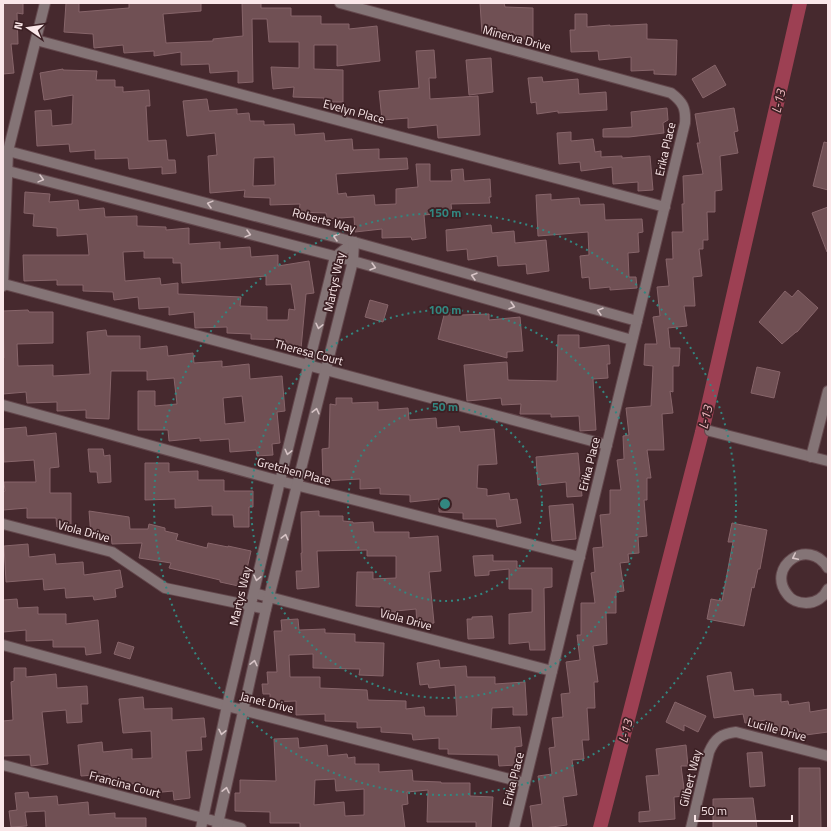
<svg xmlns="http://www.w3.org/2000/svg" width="831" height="831" viewBox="0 0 831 831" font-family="'Titillium Web',sans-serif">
	<rect width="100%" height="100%" fill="#46292e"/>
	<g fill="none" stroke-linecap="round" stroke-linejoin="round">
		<polyline stroke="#9d4053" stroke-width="14" points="600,828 702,432 800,3"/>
	</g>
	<g fill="#705054" stroke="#87656a" fill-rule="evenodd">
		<polygon points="3,3 23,3 23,14 17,13 18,44 11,44 14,73 3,74"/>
		<polygon points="66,3 79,3 79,12 129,8 129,3 201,3 201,11 163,14 166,43 213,41 213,39 243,36 242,3 261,3 261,8 291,8 291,16 321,16 321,24 349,24 349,29 377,26 380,61 337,66 337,45 314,45 314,69 343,70 343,102 324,102 324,98 293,97 294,87 273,89 271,67 299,68 299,42 269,42 267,19 252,19 253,82 238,83 238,71 210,73 209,64 181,65 181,52 154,56 154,51 124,53 123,45 94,48 93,34 64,32"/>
		<polygon points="480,3 504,3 505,7 533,8 533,39 513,39 514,32 482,34"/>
		<polygon points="575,14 587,14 587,27 610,25 610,26 647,24 647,39 677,40 676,75 654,74 654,70 631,71 631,57 599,60 598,51 571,52 570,30 575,30"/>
		<polygon points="434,50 436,78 429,78 430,99 478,96 480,135 438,138 437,125 408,128 408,118 382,120 379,91 419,88 416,51"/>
		<polygon points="491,58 493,92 469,95 466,60"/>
		<polygon points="715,65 726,85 703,98 692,79"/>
		<polygon points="63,69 63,70 97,71 96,80 115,80 115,87 123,87 123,92 149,90 150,106 146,106 148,141 166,140 168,160 175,160 176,173 162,174 162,167 129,169 128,158 95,159 95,150 70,152 69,144 37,146 35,111 51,110 52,126 72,124 73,95 44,100 40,73"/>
		<polygon points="542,77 543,82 578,79 579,94 606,92 607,110 558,113 558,111 537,114 536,102 531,103 528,78"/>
		<path d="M207,99L209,111L237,109V114L249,113L250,121H264V125L294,124L295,135L324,133L325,141L352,139L353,150L379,149V159L407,158L408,169L336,174L338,194L346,193L347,197L374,195L375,205L396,204V189L418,187L416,164H430V181H452L451,170L463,169L464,181L490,179L491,197H489L490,203L451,204L452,212L424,215L426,238L412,240L411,237L382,238V229L355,232L354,217L327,219L326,213L299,212L300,204L270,205V198L244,197L245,190L210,193L208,156L217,155L215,133L187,136L183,101ZM274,157L275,185L253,186L254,158Z"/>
		<polygon points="667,108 668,120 663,123 664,133 629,137 603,137 603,129 632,127 631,112"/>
		<polygon points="734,108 738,131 734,132 738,153 720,156 722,190 715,191 715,212 707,212 708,240 703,240 703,249 699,249 702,276 693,277 695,306 684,306 687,326 668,328 670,348 680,348 679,366 673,366 673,392 670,391 673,413 662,414 664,450 647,450 651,478 647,478 647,500 644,500 647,536 638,537 639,553 628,554 629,562 620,563 624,591 616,592 616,613 606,613 607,644 593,646 598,682 594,682 595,708 587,708 589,740 582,740 584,759 572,760 577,795 563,797 567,825 544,828 533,828 530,806 542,804 538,776 552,774 549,748 555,747 552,718 563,717 561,694 570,693 566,662 580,660 577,635 581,635 581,603 595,603 591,573 595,572 593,548 603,547 600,515 610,514 610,490 621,490 617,460 624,459 623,436 629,435 626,408 651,406 653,366 644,365 645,344 657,344 653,317 660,316 657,287 669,286 666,259 673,259 672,232 683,232 682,204 684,204 683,176 703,174 697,143 700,143 695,114"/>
		<polygon points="571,132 571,141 593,139 595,152 601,151 601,157 622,156 622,158 650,156 653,190 638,191 638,182 613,184 612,167 581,171 580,162 559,164 557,133"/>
		<polygon points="824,142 828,143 828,190 813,186"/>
		<path d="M25,192L50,194L49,202L78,200L79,210L104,208L105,217L137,216V226L166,227V230L189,228V244L220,242V249L250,247L251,257L278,255V266L309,261L314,293L306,294L301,349L286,347V340L251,339V334L227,333V327L195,328L194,312L169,315V307L139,309L138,297L114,300L113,292L83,291V285H57V280L24,281L23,255H89L87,234L57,236V228L33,226L34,214L24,213ZM144,251V258H173V263H181L182,283L266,276V285L291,284L295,310L289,309L288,320H267V307L240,306L241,297L178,294V283L161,285L160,278L125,281L123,252Z"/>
		<polygon points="551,194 551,200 579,198 580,205 604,204 605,220 642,219 643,232 638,233 639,252 628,253 629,277 636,277 637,288 610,290 610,287 590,289 589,277 582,278 580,256 589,255 588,232 538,236 536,195"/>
		<polygon points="828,207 828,252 827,252 812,213"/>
		<polygon points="491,225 492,233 514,231 515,243 546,240 549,271 527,274 526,264 498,266 497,256 468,260 467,249 447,251 446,230"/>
		<polygon points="798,290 818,308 797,332 796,332 782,344 772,334 759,322 785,291 792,297"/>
		<polygon points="370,300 388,305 383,322 365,317"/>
		<path d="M28,310L29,312H53V343L17,344L18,366L53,365V376L90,374L87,332L106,330L107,336H140V349L167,346L168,356L193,353L194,363L222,361V367L249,364L250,379L282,376L285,411L277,412L280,443L272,444L273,455L257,456L256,450L230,452L229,439L200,441V438L169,441L168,430H138V391H155V406L177,404L174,378L147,380V371H111L109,419L86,418V410L57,411V402L27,403L26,392L3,394V358H4L3,311ZM242,396L245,422L225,424L223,398Z"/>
		<polygon points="445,311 461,315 489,314 489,320 520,317 523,351 507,352 507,358 438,339"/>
		<polygon points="558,335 579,335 579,348 609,345 610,364 607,364 608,378 593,379 596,430 580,431 579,416 551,417 551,414 520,414 521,404 502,405 501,398 467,401 464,365 507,362 508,380 557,381"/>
		<polygon points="757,367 780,372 774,398 751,393"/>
		<polygon points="336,398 352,398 352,403 378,402 378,410 408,408 409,420 436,418 437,428 459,426 460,432 494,429 497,464 478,465 477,488 487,489 487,496 509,493 510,500 517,499 521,523 497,527 496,519 463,519 463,513 439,512 439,499 410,502 410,495 380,494 380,488 360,489 360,479 323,481 322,449 329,448 330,404 336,405"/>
		<polygon points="26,427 27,436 56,433 59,467 50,468 50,493 71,493 71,527 57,527 56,518 27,518 27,508 3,510 3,492 5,491 4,482 36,482 34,460 4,462 3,429"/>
		<polygon points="88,449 103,449 104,456 110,455 111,482 98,483 97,472 90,472"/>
		<polygon points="578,453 582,496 567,497 566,482 538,485 536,457"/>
		<polygon points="145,463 169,463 169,472 198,471 198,480 224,480 224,491 253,491 253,507 249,507 249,527 234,527 233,515 212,515 212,506 175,508 175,499 145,500"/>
		<polygon points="573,504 576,539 552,541 549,506"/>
		<polygon points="89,511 129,517 130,529 148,529 149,524 165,528 165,531 178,534 176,540 207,548 208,543 228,547 228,546 251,551 243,587 220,582 220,580 169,568 171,563 139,558 142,543 112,544 111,535 91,536"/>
		<polygon points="319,511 319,516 343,516 343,521 353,522 353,523 373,522 374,532 409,532 409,538 438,536 441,571 429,572 434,623 417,625 416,609 396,611 396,612 381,613 381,607 356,606 357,572 373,572 373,579 396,578 396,556 367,556 367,550 317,551 319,587 297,589 296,571 302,571 301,553 302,553 301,512"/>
		<polygon points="732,523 767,530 760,569 758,569 754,588 752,587 744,626 707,619 711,599 722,601 733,542 728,542"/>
		<polygon points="28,544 29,557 55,554 56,564 83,562 84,575 120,570 123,587 115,589 116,597 94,600 93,596 66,598 65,588 44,590 43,579 6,582 4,546"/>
		<polygon points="493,555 493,561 517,561 517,568 552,568 552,587 544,588 545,650 530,650 529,642 509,644 509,614 532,612 532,589 509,589 509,569 489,571 489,575 475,576 473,556"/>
		<polygon points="17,599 18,608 38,607 38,614 66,614 66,624 98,620 101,653 86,655 85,647 53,647 53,640 26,641 26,630 3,632 3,600"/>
		<polygon points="492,616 494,638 468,639 467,619 472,619 472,617"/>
		<polygon points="298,619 299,630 325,629 325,633 355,634 355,642 384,643 383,676 359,675 360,669 313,668 313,654 289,655 290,677 320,677 320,688 367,690 368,700 406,701 406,709 424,707 425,716 457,716 455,685 429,688 428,684 420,685 417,663 439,660 440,668 466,666 467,677 495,677 495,684 525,682 527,715 513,715 513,707 492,708 491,729 520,727 522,746 515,747 516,765 499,766 498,755 448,754 448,749 439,749 439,738 413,740 412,734 381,732 381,727 357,728 357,722 325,721 325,714 296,715 296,701 270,702 270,694 263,694 262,684 268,684 267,672 277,672 274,631 282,631 281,620"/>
		<polygon points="118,642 134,647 130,659 114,654"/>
		<polygon points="14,668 26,668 26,677 56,674 57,688 87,686 88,704 81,704 82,722 67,723 66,710 42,712 48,764 31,766 30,755 3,756 3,721 13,720 11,682 14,681"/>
		<polygon points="731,672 734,691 753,689 754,696 781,694 781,702 788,701 789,705 809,702 810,712 828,709 828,732 798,736 798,729 767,731 766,720 745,723 743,714 714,718 707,676"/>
		<polygon points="143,697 144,709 172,708 172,720 204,718 206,737 201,737 202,750 186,751 190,798 174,800 173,791 141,794 140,783 110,786 109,774 81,776 78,745 102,742 103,752 132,749 132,759 152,758 151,731 123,733 119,699"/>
		<polygon points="675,702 706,716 698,732 684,725 684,731 666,722"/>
		<path d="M298,738L299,748L327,745L328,756L347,754L348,758L355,757V764H379V772L412,770L413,781L441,782V783H470V796L493,797L491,828H476V822H427L428,790L407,792L408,804L402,805L405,828H300V823H270V812L235,811V793H240V780L276,781L274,739ZM335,779L336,791L364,789V815L345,816L344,802L314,805L315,780Z"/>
		<polygon points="686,745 688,766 681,766 685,796 674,797 675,819 639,822 639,812 650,811 646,776 659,775 656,749"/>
		<polygon points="762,752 765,786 750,787 747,753"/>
		<polygon points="799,768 820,768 821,828 799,828"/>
		<polygon points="28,792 29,798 57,796 58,805 88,802 89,815 115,813 115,818 146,818 146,828 46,828 45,811 25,812 27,826 11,827 9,811 17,810 15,793"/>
		<polygon points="753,798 757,828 713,828 713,799"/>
	</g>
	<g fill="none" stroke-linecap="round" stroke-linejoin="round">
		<defs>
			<g id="minor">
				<path d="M340,3L671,93C683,102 686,108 685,123L514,828"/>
				<polyline points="36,40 665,207"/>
				<polyline points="3,151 8,151 354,242 637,321"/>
				<polyline points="3,171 8,171 353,261 632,340"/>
				<polyline points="4,284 607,445"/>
				<polyline points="3,286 8,151 45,3"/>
				<polyline points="3,405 280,481 580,557"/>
				<polyline points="710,431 828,461"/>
				<polyline points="811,457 828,391"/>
				<polyline points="3,524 112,552 165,588 266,609"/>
				<path d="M828,568C808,536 766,567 787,594C791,600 799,603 806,603C816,603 824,597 828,589"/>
				<polyline points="254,593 552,671"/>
				<polyline points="3,645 227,706 525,783"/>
				<polyline points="3,765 241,828"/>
				<polyline points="201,828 227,706 280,481 335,257 354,242"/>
				<polyline points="217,828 266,609 353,261 354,242"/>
				<path d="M691,828L709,752C715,738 721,734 736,732L828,756"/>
			</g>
		</defs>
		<use href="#minor" stroke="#63474c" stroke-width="12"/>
		<use href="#minor" stroke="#847476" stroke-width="10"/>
	</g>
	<defs><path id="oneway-chevron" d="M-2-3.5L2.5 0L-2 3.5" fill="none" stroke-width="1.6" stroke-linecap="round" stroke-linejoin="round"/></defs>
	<g stroke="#d7c4c6">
		<use href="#oneway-chevron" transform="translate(41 179) rotate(15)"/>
		<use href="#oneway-chevron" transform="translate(210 204) rotate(-165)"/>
		<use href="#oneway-chevron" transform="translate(248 234) rotate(15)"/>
		<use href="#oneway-chevron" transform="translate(336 237) rotate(-165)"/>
		<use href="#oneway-chevron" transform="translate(373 267) rotate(16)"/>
		<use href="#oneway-chevron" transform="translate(474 276) rotate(-164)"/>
		<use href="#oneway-chevron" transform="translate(512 306) rotate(16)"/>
		<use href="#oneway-chevron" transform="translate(600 311) rotate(-164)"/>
		<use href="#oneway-chevron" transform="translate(319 326) rotate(103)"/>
		<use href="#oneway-chevron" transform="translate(316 411) rotate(-76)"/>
		<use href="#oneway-chevron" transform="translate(288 452) rotate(104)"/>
		<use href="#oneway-chevron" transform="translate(285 537) rotate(-76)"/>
		<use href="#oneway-chevron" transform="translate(795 557) rotate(154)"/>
		<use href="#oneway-chevron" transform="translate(257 578) rotate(103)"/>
		<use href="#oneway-chevron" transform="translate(254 663) rotate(-77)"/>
		<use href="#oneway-chevron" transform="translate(222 732) rotate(102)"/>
		<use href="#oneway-chevron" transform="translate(226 790) rotate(-77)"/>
	</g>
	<g fill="none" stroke="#328780" stroke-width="2" stroke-dasharray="2 4">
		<circle cx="445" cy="504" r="97"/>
		<circle cx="445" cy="504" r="194"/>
		<circle cx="445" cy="504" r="291"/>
	</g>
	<g text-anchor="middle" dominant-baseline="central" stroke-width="3.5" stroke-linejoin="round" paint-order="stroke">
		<g font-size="12" fill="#fae7e9" stroke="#3c2024">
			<text transform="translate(517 38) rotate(15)">Minerva Drive</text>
			<text transform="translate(354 111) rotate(15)">Evelyn Place</text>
			<text transform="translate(665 149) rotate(-77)">Erika Place</text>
			<text transform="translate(324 220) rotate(15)">Roberts Way</text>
			<text transform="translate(334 282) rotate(-78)">Martys Way</text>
			<text transform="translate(309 352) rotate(15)">Theresa Court</text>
			<text transform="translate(589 464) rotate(-76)">Erika Place</text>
			<text transform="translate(294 471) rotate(15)">Gretchen Place</text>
			<text transform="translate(84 531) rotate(15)">Viola Drive</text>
			<text transform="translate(240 596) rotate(-77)">Martys Way</text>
			<text transform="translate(406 619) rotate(15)">Viola Drive</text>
			<text transform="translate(267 702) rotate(14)">Janet Drive</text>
			<text transform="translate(777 729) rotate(15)">Lucille Drive</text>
			<text transform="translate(690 778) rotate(-76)">Gilbert Way</text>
			<text transform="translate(513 779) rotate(-76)">Erika Place</text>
			<text transform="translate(125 784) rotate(15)">Francina Court</text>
		</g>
		<g font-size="13" font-style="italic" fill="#f1bbc2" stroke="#3c2024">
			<text transform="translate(778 101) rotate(-77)">L-13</text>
			<text transform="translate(705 417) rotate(-77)">L-13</text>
			<text transform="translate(625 731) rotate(-76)">L-13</text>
		</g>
	</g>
	<circle cx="445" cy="504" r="6" fill="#328780" stroke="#3c2024" stroke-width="2"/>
	<g font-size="12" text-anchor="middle" font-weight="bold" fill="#328780" stroke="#3c2024" stroke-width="3.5" stroke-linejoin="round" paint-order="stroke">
		<text x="445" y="217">150 m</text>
		<text x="445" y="314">100 m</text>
		<text x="445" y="411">50 m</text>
	</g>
	<rect width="831" height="831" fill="none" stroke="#fae7e9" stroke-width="8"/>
	<g transform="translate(28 28) rotate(283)" stroke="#3c2024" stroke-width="3" paint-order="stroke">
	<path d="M0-3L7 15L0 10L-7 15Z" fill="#fae7e9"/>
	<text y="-6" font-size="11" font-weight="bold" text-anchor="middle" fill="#fae7e9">N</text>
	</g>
	<path d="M695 815v6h97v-6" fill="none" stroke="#fae7e9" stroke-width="2"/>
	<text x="701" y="815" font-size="12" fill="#fae7e9" stroke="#3c2024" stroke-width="3" paint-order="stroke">50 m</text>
</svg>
